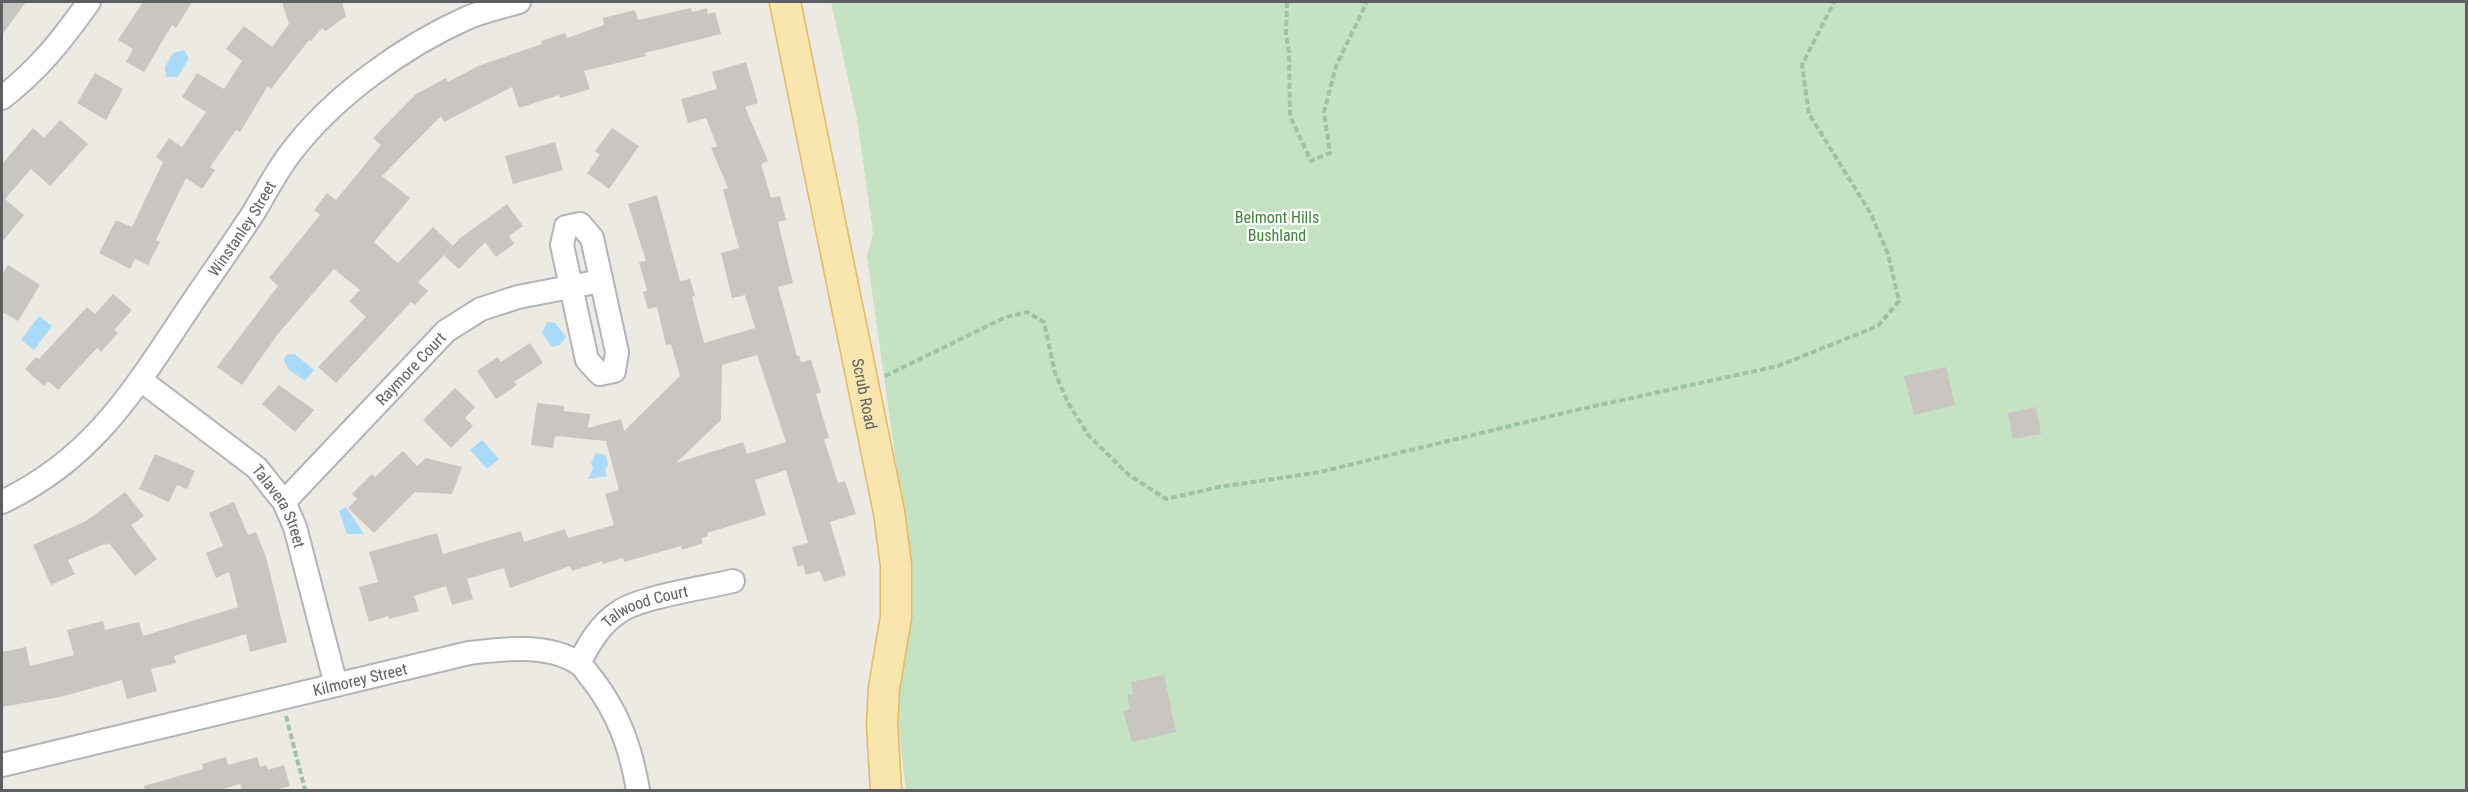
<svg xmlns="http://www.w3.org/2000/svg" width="2468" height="792" viewBox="0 0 2468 792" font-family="'Roboto Condensed',sans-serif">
	<rect width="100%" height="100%" fill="#edeae4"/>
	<polygon fill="#c5e3c2" points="831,2 2466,2 2466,790 906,790 896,708 907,594 897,470 867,256 873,233 857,119"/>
	<g fill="#a9dbf8">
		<polygon points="184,50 189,58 178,77 166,77 165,67 173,53"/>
		<polygon points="39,316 52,326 34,350 21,340"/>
		<polygon points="547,322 555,323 566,337 560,345 552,347 542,333"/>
		<polygon points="295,354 314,370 305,381 288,369 284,360 286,355"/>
		<polygon points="482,440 499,459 487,469 470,450"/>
		<polygon points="596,453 606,455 608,465 605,470 607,476 588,479 593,468 591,463"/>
		<polygon points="346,507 364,534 347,534 339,511"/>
	</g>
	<g fill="#c9c5c0" fill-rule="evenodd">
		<polygon points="2,2 26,2 2,35"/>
		<polygon points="143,2 192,2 176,28 172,25 144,72 126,62 133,49 118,40"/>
		<polygon points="282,2 342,2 346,16 326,31 322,28 311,41 309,40 271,89 268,86 240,132 236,130 210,167 215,170 202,189 186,178 156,240 160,242 148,265 135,259 130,269 99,253 116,220 132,227 163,162 156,157 169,138 182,147 206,112 182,97 197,73 224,89 242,61 226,49 244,26 272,47 289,24"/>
		<polygon points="691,8 692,12 707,8 708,14 715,12 721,34 645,53 646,56 584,71 590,89 560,98 559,95 519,108 512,87 444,122 441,116 382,176 410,198 374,242 398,263 433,227 453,246 418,282 428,291 415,305 411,302 336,383 318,367 366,317 349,301 360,290 334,269 277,335 242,385 217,367 278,286 269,278 320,215 314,210 327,193 336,200 381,145 373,138 416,94 446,78 448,82 478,66 542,44 541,41 565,33 567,38 604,25 603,18 635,10 638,20"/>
		<path d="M746,62L758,103L745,107L768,161L761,164L771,198L780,196L786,220L778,222L793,283L778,287L797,356L799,355L801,362L811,360L821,392L816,394L829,438L824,439L838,483L845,481L856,514L830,522L846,575L824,582L820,571L806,575L803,565L798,567L792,547L808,543L786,470L755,480L766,515L707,533L708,536L701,538L703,543L682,550L681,546L624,562L623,558L603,564L602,561L572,571L570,566L510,588L504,568L467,579L473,599L452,605L446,586L414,596L419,611L389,619L388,616L369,622L359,587L378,582L369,552L437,533L443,554L521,531L524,542L565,529L568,538L614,525L605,494L619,490L606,441L555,436L553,448L531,445L537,403L564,406V411L590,414L588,428L621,419L624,431L680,376L671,344L666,345L657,307L648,309L643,292L647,290L639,262L646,261L628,204L657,195L680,281L690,279L695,296L692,297L704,343L755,328L745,295L732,298L721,253L739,248L723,190L728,188L711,148L717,146L706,118L688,123L681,99L717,89L712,72ZM757,355L786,442L747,454L743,442L676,463L721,420L722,365Z"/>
		<polygon points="95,73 123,89 106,120 77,103"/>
		<polygon points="60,120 88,144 50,186 31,169 5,199 24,215 2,242 2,164 33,128 44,138"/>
		<polygon points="612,128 639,146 609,189 587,173 600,155 595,151"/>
		<polygon points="555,142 563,170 513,184 505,156"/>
		<polygon points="507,204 523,226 509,236 514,244 496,257 485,242 459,269 444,256 459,239"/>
		<polygon points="8,265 40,285 18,321 2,312 2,274"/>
		<polygon points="113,294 132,310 114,330 118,333 101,352 97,348 58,390 48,381 44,386 25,369 36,357 39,359 87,307 95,314"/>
		<polygon points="530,343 543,363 514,382 517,385 496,399 477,371 498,357 501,362"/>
		<polygon points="1946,367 1955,405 1914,415 1904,376"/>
		<polygon points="279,385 314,410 295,432 262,404"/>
		<polygon points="455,388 475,407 465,418 473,426 451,448 423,420"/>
		<polygon points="2036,407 2041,434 2013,439 2008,413"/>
		<polygon points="403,451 417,466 426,458 462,467 452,494 415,492 374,533 348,508 357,499 352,494 372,474 375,477"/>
		<polygon points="155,454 195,471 187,489 177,485 169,502 139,489"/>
		<polygon points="125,492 144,516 131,525 157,559 135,576 109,543 106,545 104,544 68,560 75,574 51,585 33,545 86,521"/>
		<polygon points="234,502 248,535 256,532 266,557 287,642 250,652 246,634 174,656 176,663 151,669 157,691 127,699 122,680 60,697 2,707 2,652 26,647 30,666 74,655 67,630 103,621 105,630 139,622 143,636 238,607 229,572 216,578 206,553 223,546 209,513"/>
		<polygon points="1164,675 1176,732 1132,742 1123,711 1130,709 1127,695 1133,694 1131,682"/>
		<polygon points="226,757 228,765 257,757 260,767 266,765 268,770 284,765 290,786 275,790 242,790 240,784 220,790 145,790 144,786 203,769 202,764"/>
	</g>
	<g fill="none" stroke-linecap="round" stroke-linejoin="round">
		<defs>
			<g id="minor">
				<path d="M2,98C40,68 61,41 89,2"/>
				<polygon points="580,224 592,238 617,352 614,371 600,374 587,360 562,245 566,227"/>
				<path id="s1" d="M142,381L257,468L284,502L295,527L336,685"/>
				<path id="s2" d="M2,502C95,458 135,388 190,306C211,275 233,244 254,212C266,192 277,170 292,151C334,96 404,46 467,18C483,11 502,7 519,2"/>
				<path id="s3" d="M284,502L446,331L481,309L518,297L601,281"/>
				<path id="s4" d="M579,663C589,644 600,624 619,612C640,597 705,588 733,581"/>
				<path id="s5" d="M2,765L469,653C503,649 547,643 578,663C584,666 588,675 593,680C619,714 631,749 638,790"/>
			</g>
			<g id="major">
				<path id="s6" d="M785,2L889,512L896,565V617L884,688L882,725L886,790"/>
			</g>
		</defs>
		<use href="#minor" stroke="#b1b4b8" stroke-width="26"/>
		<use href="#major" stroke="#e5b864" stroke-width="33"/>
		<g stroke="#9cc3a4" stroke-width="4" stroke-dasharray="6 3" stroke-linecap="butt">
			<polyline points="1287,2 1286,35 1289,53 1290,116 1311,161 1330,153 1324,112 1336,66 1367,2"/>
			<polyline points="885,376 1006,317 1027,312 1044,322 1055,373 1068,403 1089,436 1129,475 1166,499 1219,487 1320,472 1572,411 1778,366 1878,326 1899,301 1888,254 1871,214 1809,114 1802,65 1834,2"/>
			<polyline points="286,716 305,790"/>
		</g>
		<use href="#minor" stroke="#fff" stroke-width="22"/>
		<use href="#major" stroke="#f8e6ae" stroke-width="30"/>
	</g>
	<g text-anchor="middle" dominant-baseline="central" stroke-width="4.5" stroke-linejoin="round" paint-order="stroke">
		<g font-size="16" fill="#3e823c" stroke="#fff">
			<text x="1277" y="217">Belmont Hills<tspan x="1277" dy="18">Bushland</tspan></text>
		</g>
		<g font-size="16" fill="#5c6063" stroke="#fff">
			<text stroke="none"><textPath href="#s2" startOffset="369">Winstanley Street</textPath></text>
			<text stroke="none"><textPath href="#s3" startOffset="184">Raymore Court</textPath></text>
			<text stroke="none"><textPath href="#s6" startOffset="400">Scrub Road</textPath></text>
			<text stroke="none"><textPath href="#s1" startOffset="189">Talavera Street</textPath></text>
			<text stroke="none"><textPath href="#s4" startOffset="92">Talwood Court</textPath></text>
			<text stroke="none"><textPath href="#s5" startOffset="368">Kilmorey Street</textPath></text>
		</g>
	</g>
	<rect width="2468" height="792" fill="none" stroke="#5c6063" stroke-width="6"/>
</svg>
